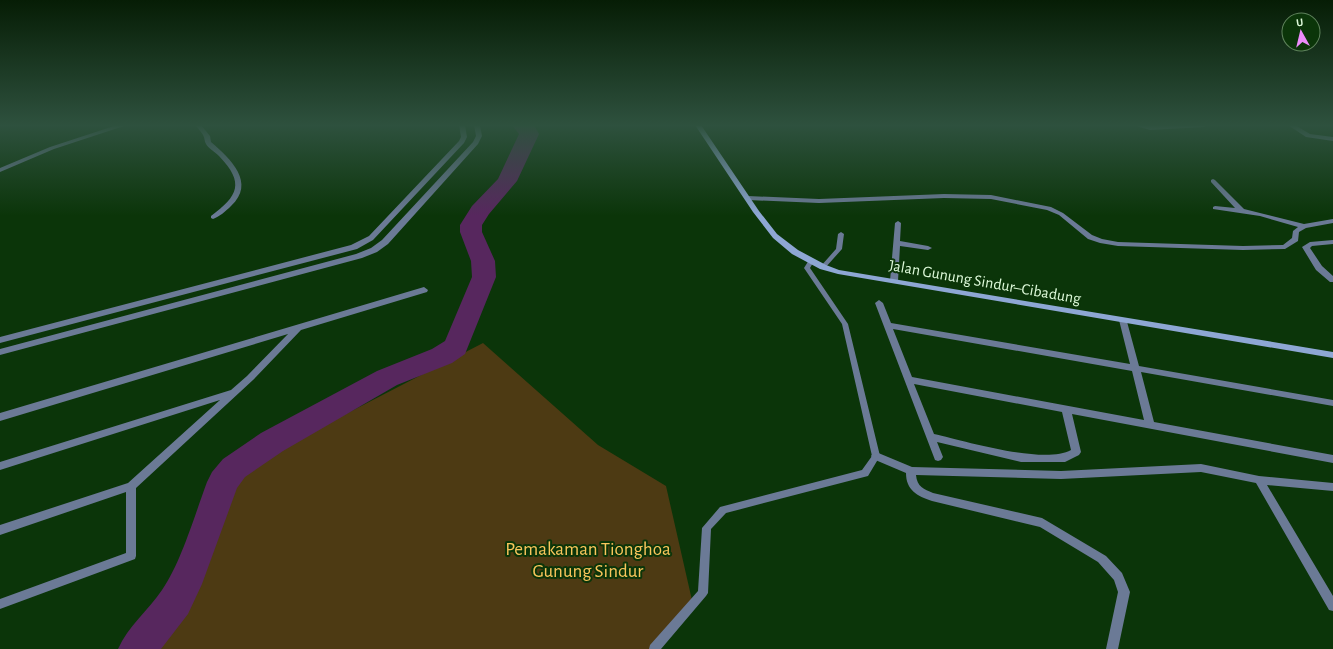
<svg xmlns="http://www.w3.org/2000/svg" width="1333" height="649" viewBox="0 0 1333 649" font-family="'Alegreya Sans',sans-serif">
	<rect width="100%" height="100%" fill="#0b3509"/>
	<polygon fill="#4d3a13" points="483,343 598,445 666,486 694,609 660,649 149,649 157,644 189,596 206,507 242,447 340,417"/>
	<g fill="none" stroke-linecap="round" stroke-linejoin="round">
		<path fill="#57275e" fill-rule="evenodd" d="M512,125H534L539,134L517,181L489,214L482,225V232L495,261L496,277L465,354L452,363L397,385L283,451L245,477L237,488L202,584L188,614L161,649H118C128,626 148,611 162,590C181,563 195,514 207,482L212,472L223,459L261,433L377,371L432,349L445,341L472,277L471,261L460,232V225L472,206L498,179L519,134Z"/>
		<g fill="#6b7a96" fill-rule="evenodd">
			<polygon points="841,232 844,234 842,249 825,268 821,268 820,267 821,266 836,249 838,234"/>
			<polygon points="811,259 814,261 810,268 848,324 880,456 868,476 726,513 711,529 708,593 706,596 661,649 649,649 650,645 698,591 702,528 720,507 862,470 872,456 842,324 804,268 809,260"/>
		</g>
		<g fill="#6b7a96" fill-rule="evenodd">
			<polygon points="117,125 127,125 54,149 0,172 0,168 50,147"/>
			<path d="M195,125H201L210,136L211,142C231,159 256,183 231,206C226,211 219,217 213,219L211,218V216C238,196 245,183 219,156C215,152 208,148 206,144C204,141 205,138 203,135C201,132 198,128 195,125Z"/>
			<polygon points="459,125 465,125 467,137 464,143 373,240 357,249 0,343 0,337 351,245 369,236 459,141 461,137"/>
			<polygon points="474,125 480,125 482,136 478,144 388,244 377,252 362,258 0,355 0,349 356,254 371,248 382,240 473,142 476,136"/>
			<polygon points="1133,125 1150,126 1207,125 1204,127 1150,130"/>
			<polygon points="1288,125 1295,125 1310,134 1333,137 1333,141 1306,137"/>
			<polygon points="1213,179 1215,180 1244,209 1304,224 1333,219 1333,223 1306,228 1299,232 1298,241 1285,249 1243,250 1118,246 1100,243 1088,239 1059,215 1047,210 991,199 944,198 819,203 748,200 745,198 748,196 819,199 944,194 991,195 1051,207 1063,213 1092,235 1102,239 1118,242 1243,246 1283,245 1292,238 1293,231 1298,227 1260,216 1213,209 1213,207 1215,206 1235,208 1211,182 1211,180"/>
			<polygon points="898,221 901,223 900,241 928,246 932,248 928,250 900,246 898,281 894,283 890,281 895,223"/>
			<polygon points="1333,240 1333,244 1312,246 1310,248 1322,266 1333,276 1333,282 1330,282 1316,270 1302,247 1310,242"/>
			<polygon points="424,287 428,290 427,292 301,330 253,380 136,488 136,556 135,559 0,609 0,599 126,553 126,492 0,535 0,525 128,483 220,400 0,470 0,462 231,390 247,376 288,334 0,421 0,413"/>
			<path d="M879,300L883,303L891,323L1130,364L1119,320L1120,318H1126L1139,366L1333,400V406L1141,372L1154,422L1333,455V463L1072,414L1081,452L1079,455L1065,462H1021L937,442L943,457L941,460L938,461L935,460L875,303ZM893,329L1132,371L1144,420L912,377ZM914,384L1062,412L1071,450C1044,465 965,441 934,434Z"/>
			<path d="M876,452L912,467L1061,471L1201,464L1259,476L1333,483V491L1267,485L1333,596V611L1329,610L1256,483L1201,472L1061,479L916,475C917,487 924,489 933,493L1042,518L1106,556L1122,573L1130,592L1118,649H1106L1118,592L1114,580L1098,562L1040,527L932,501C917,496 906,490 906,473L873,459L871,456L873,453Z"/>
		</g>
		<polygon fill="#8ea7d4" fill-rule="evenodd" points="695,125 701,125 759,211 777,234 798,250 826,265 839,270 1333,352 1333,358 838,274 820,269 792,254 773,238 753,212"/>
	</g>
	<linearGradient id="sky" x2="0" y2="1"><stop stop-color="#061d05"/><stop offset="0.58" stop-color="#2e513e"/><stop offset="1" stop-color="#2e513e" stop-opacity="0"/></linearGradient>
	<rect width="1333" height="216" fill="url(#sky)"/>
	<g text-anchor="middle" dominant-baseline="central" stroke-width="4" stroke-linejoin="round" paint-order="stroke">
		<g font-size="16" fill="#ddf9d9" stroke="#0b3509">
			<text transform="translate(985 282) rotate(10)">Jalan Gunung Sindur–Cibadung</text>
		</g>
		<g font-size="19" fill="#f9c55c" stroke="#0b3509">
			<text x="588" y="549">Pemakaman Tionghoa<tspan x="588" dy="22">Gunung Sindur</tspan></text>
		</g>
	</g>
	<g transform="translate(1301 32) rotate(352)"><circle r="19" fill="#0b3509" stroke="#5f835c"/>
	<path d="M0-3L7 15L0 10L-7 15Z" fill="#ec8cfa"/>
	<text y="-6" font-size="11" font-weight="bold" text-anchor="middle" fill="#ddf9d9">U</text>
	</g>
</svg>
